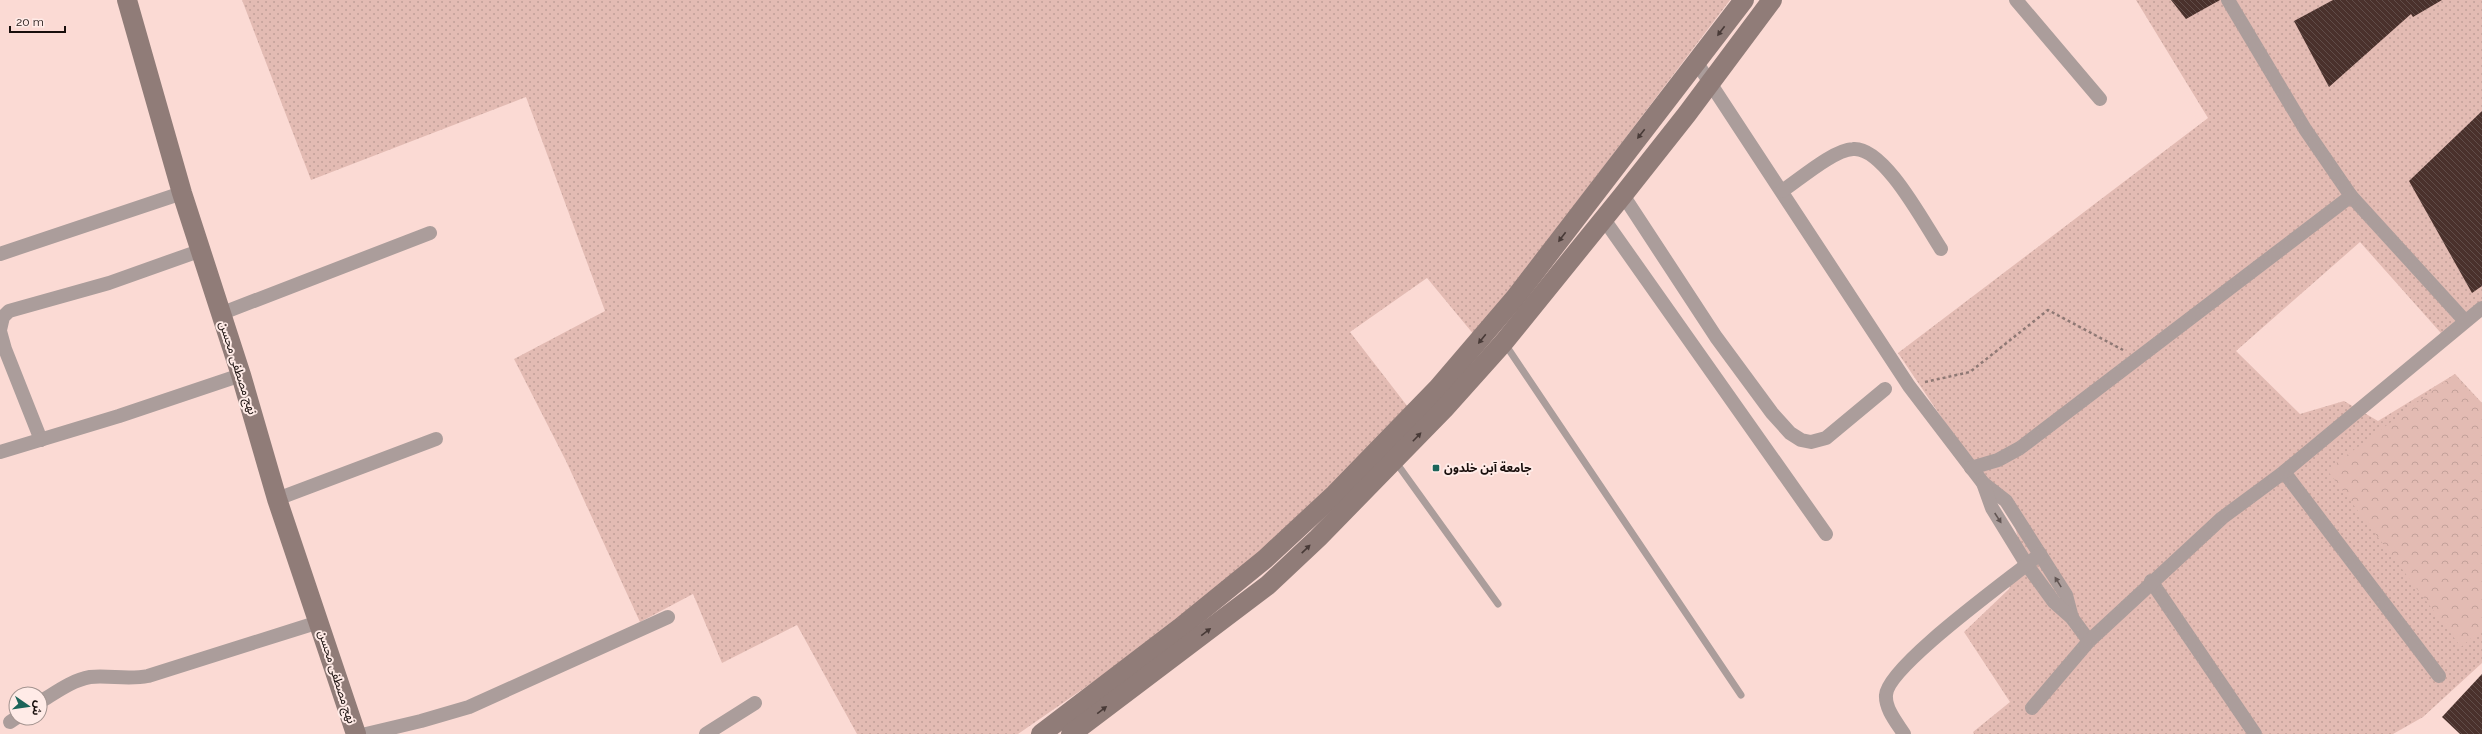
<svg xmlns="http://www.w3.org/2000/svg" width="2482" height="734" viewBox="0 0 2482 734" font-family="Raleway,'Noto Sans Arabic',sans-serif">
	<defs>
		<pattern id="grass-dots" width="8" height="8" patternUnits="userSpaceOnUse"><rect width="8" height="8" fill="#e3bbb3"/><path d="M2 2h.1M6 6h.1" fill="none" stroke="#c2a099" stroke-width="1.8" stroke-linecap="round"/></pattern>
		<pattern id="park-crowns" width="20" height="18" patternUnits="userSpaceOnUse"><rect width="20" height="18" fill="#e3bbb3"/><path d="M2 6a3 3 0 1 1 6 0M12 15a3 3 0 1 1 6 0" fill="none" stroke="#c2a099"/></pattern>
		<pattern id="building-back-hatch" width="6" height="6" patternUnits="userSpaceOnUse"><rect width="6" height="6" fill="#4a312c"/><path d="M-1 5l2 2M0 0l6 6M5-1l2 2" fill="none" stroke="#604c48"/></pattern>
	</defs>
	<rect width="100%" height="100%" fill="#fbdad4"/>
	<g fill="url(#grass-dots)">
		<polygon points="242,0 1730,0 1475,336 1427,278 1350,332 1408,407 1273,547 1148,644 1018,734 857,734 797,625 722,663 693,594 640,622 566,461 514,359 605,311 526,97 311,180"/>
		<polygon points="2136,0 2482,0 2482,315 2448,341 2360,242 2236,351 2300,414 2344,401 2378,421 2455,374 2482,403 2482,663 2423,717 2393,734 1974,734 1973,732 2010,702 1964,632 2009,589 2022,556 2015,526 1898,353 2208,118"/>
	</g>
	<polygon fill="url(#park-crowns)" points="2455,374 2482,409 2482,629 2461,647 2327,470"/>
	<g fill="url(#building-back-hatch)">
		<polygon points="2171,0 2220,0 2186,19"/>
		<polygon points="2333,0 2442,0 2413,17 2411,14 2329,87 2294,21"/>
		<polygon points="2482,111 2482,286 2472,293 2409,181"/>
		<polygon points="2482,674 2482,734 2460,734 2442,717"/>
	</g>
	<g fill="none" stroke-linecap="round" stroke-linejoin="round">
		<polyline stroke="#8e7874" stroke-width="2.5" stroke-dasharray="3 3" stroke-linecap="butt" points="1925,382 1970,372 2048,310 2123,350"/>
		<g stroke="#ab9d9b" stroke-width="7">
			<polyline points="1505,344 1741,695"/>
			<polyline points="1395,461 1498,604"/>
		</g>
		<g stroke="#ab9d9b" stroke-width="14">
			<polyline points="2016,0 2100,99"/>
			<polyline points="2228,0 2305,129 2351,196 2465,321"/>
			<polyline points="1697,63 1909,386 1983,483 2006,501 2066,595 2072,618"/>
			<path d="M1782,191C1799,180 1833,150 1853,149C1884,146 1925,225 1941,249"/>
			<polyline points="1623,195 1716,337 1772,413 1790,433 1801,440 1811,442 1826,438 1885,389"/>
			<polyline points="1603,218 1826,534"/>
			<polyline points="0,254 182,193"/>
			<polyline points="220,314 430,233"/>
			<polyline points="0,330 3,317 9,311 109,283 202,250"/>
			<polyline points="0,331 5,349 41,440"/>
			<polyline points="0,452 119,416 241,375"/>
			<polyline points="1971,468 1998,460 2020,448 2351,196"/>
			<polyline points="2284,472 2439,676"/>
			<polyline points="1983,483 1992,508 2027,565 2054,602 2072,618 2089,641"/>
			<polyline points="277,499 436,439"/>
			<polyline points="2151,581 2255,734"/>
			<path d="M40,702C55,693 72,680 90,677C109,675 128,680 148,676L319,622"/>
			<polyline points="2032,708 2089,641 2222,518 2284,472 2482,308"/>
			<polyline points="10,722 16,718"/>
			<polyline points="366,734 421,721 469,707 668,617"/>
			<polyline points="706,734 755,703"/>
			<path d="M1904,734C1897,723 1885,709 1886,695C1887,666 2014,576 2040,554"/>
		</g>
		<g stroke="#907c78" stroke-width="20">
			<polyline points="127,0 182,193 241,375 277,499 356,734"/>
			<polyline points="1041,734 1180,628 1265,559 1335,494 1438,388 1515,298 1744,0"/>
			<polyline points="1071,734 1268,585 1318,538 1444,409 1504,342 1623,195 1687,114 1772,0"/>
		</g>
	</g>
	<defs><path id="oneway-solid" d="M-6-.8H1V-3.2L6.5 0L1 3.2V.8H-6Z"/></defs>
	<g fill="#483a37">
		<use href="#oneway-solid" transform="translate(1721 31) rotate(127)"/>
		<use href="#oneway-solid" transform="translate(1641 134) rotate(128)"/>
		<use href="#oneway-solid" transform="translate(1562 237) rotate(127)"/>
		<use href="#oneway-solid" transform="translate(1482 339) rotate(129)"/>
		<use href="#oneway-solid" transform="translate(1417 437) rotate(-46)"/>
		<use href="#oneway-solid" transform="translate(1306 549) rotate(-44)"/>
		<use href="#oneway-solid" transform="translate(1206 632) rotate(-37)"/>
		<use href="#oneway-solid" transform="translate(1102 710) rotate(-37)"/>
	</g>
	<g fill="#625654">
		<use href="#oneway-solid" transform="translate(1998 518) rotate(57)"/>
		<use href="#oneway-solid" transform="translate(2058 582) rotate(-122)"/>
	</g>
	<rect fill="#1c655a" stroke="#ffebe7" stroke-width="1.5" x="1432" y="464" width="8" height="8" rx="2"/>
	<g text-anchor="middle" dominant-baseline="central" stroke-width="4" stroke-linejoin="round" paint-order="stroke">
		<g font-size="12" fill="#180e0c" stroke="#ffebe7">
			<text transform="translate(238 368) rotate(72)">نهج مصطفى محسن</text>
			<text transform="translate(337 677) rotate(72)">نهج مصطفى محسن</text>
		</g>
		<g font-size="12" font-weight="bold" fill="#180e0c" stroke="#ffebe7" text-anchor="start">
			<text x="1444" y="468">جامعة آبن خلدون</text>
		</g>
	</g>
	<g transform="translate(28 706) rotate(103)"><circle r="19" fill="#ffebe7" stroke="#a3938f"/>
	<path d="M0-3L7 15L0 10L-7 15Z" fill="#1c655a"/>
	<text y="-6" font-size="11" font-weight="bold" text-anchor="middle" fill="#180e0c">ش</text>
	</g>
	<path d="M10 26v6h55v-6" fill="none" stroke="#180e0c" stroke-width="2"/>
	<text x="16" y="26" font-size="12" fill="#180e0c" stroke="#ffebe7" stroke-width="3" paint-order="stroke">20 m</text>
</svg>
